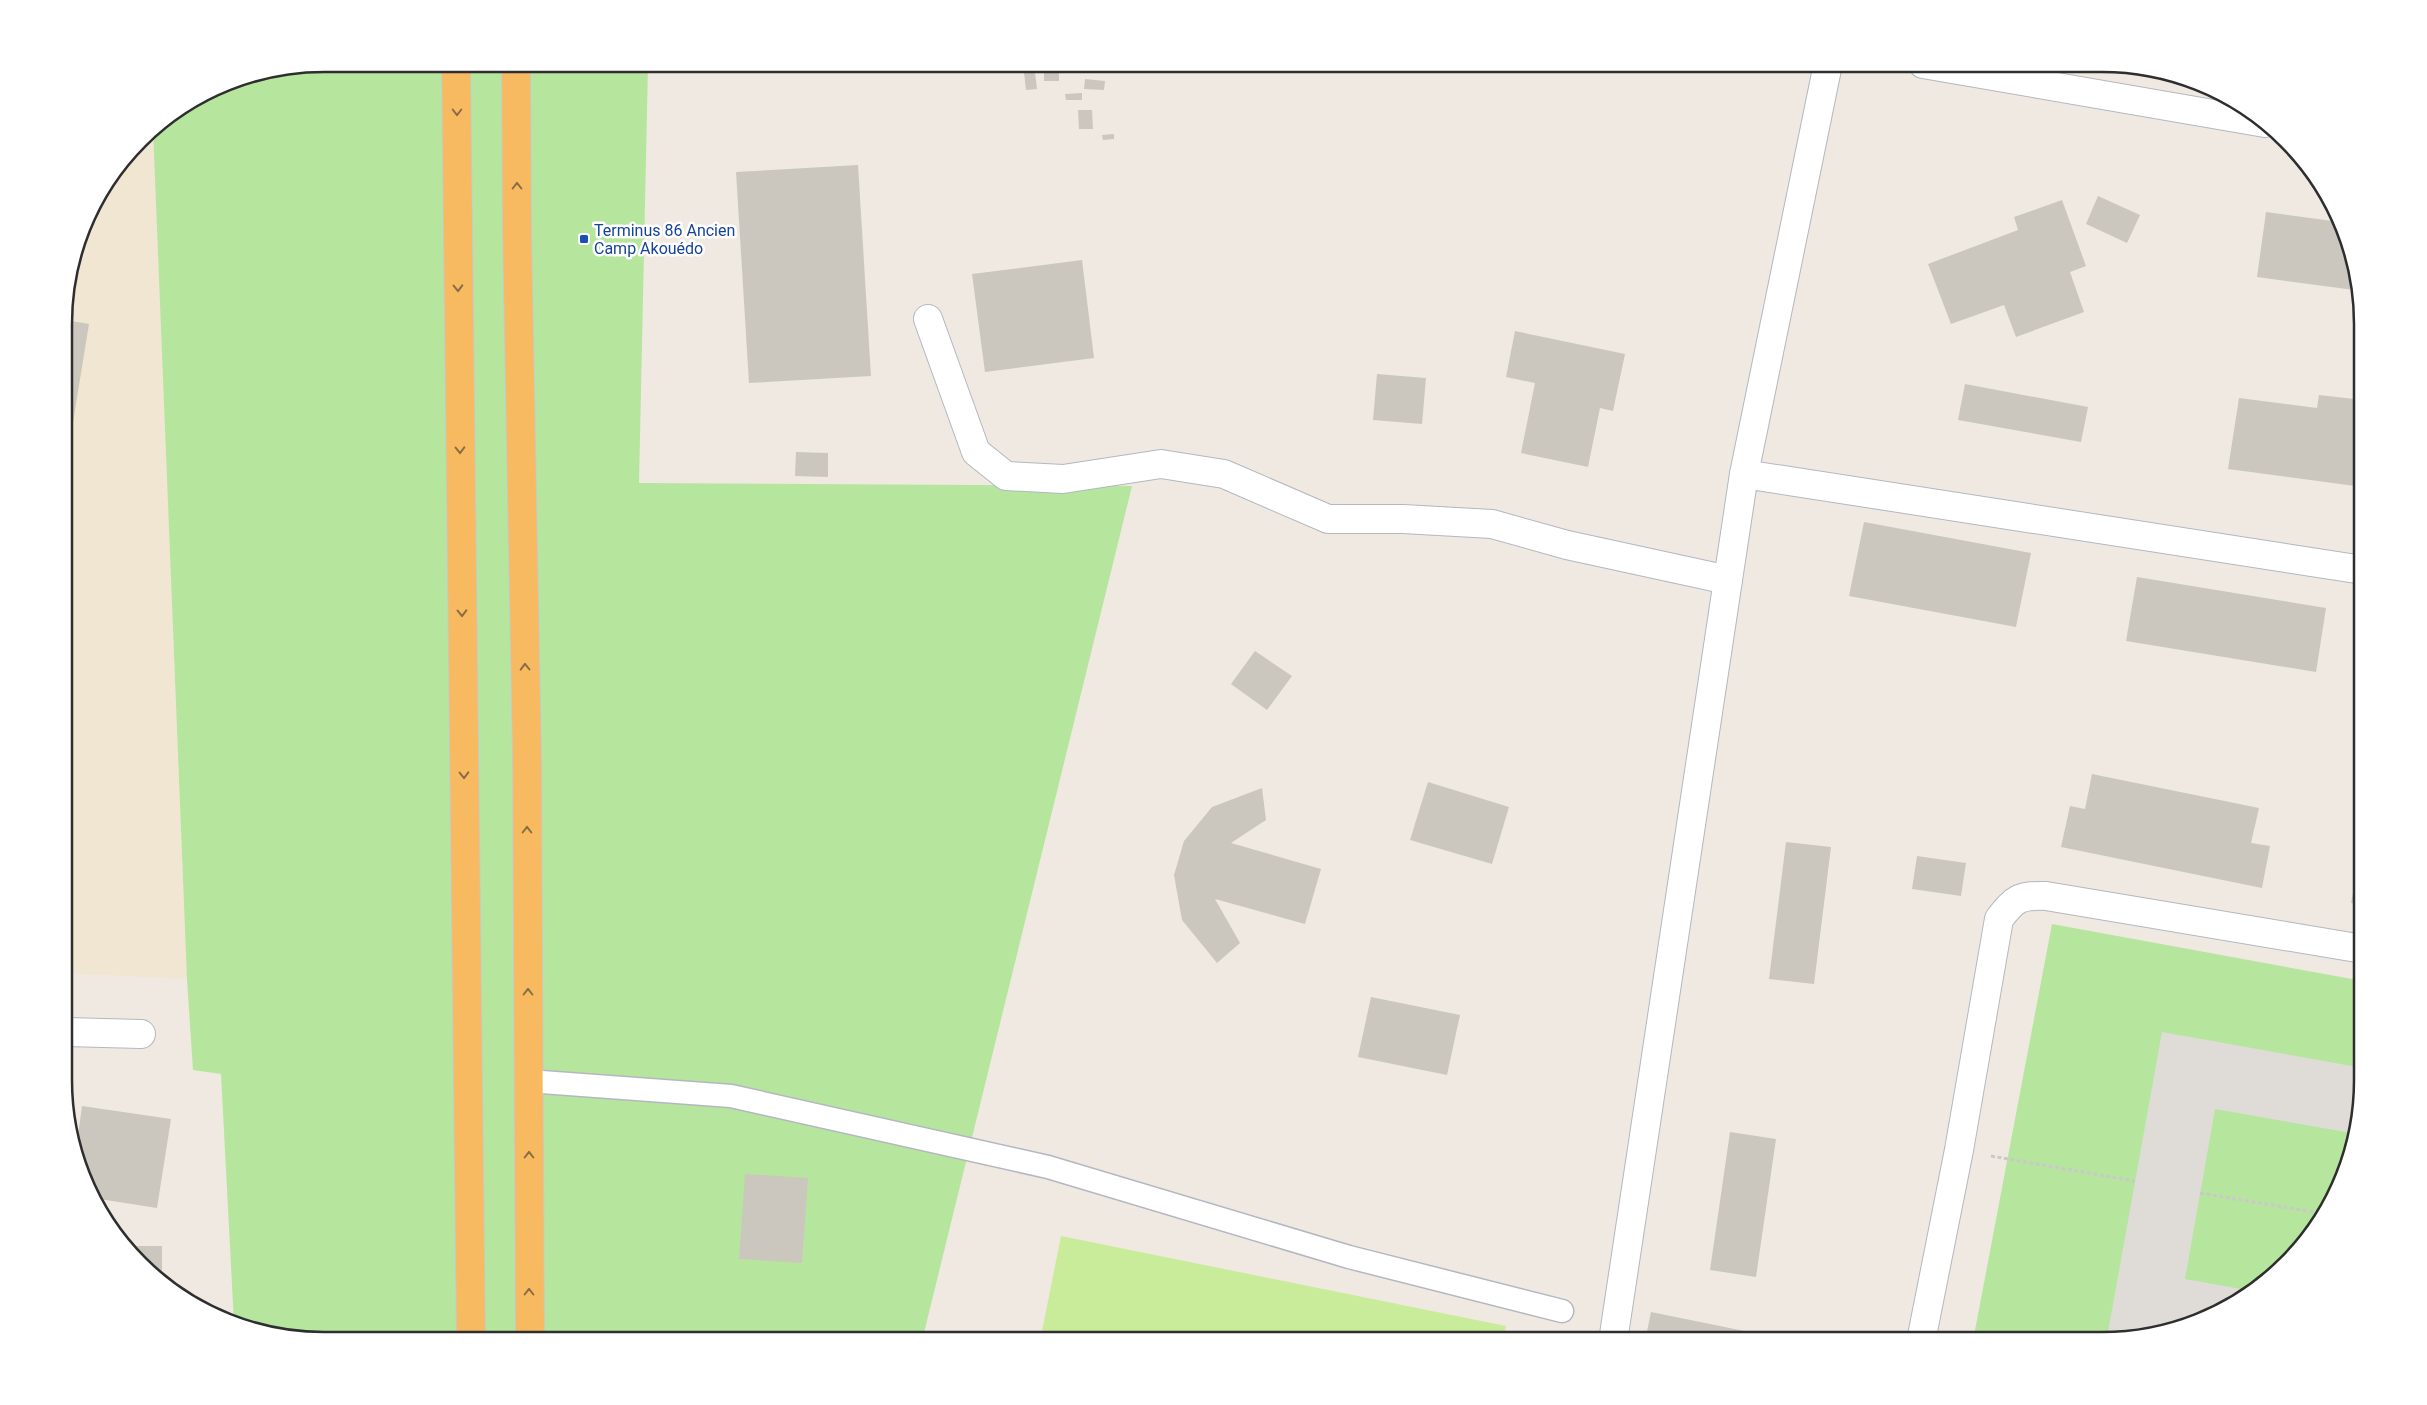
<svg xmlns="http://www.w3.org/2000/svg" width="2427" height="1405" viewBox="0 0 2427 1405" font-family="Roboto,sans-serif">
	<rect width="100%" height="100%" fill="#efe9e1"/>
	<polygon fill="#f0e6d1" points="153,128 187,979 66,973 66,291 91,209"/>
	<g fill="#b6e59e">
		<polygon points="325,64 648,64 639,483 1132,486 922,1341 324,1341 257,1332 234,1323 221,1074 193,1070 187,979 153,128 225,83"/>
		<polygon points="2052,924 2363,981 2363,1097 2354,1148 2328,1211 2287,1265 2233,1306 2186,1328 2119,1341 1973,1341"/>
	</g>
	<polygon fill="#c9ec9a" points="1061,1236 1506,1326 1503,1341 1040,1341"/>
	<polygon fill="#dfdcd8" points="2162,1032 2363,1068 2363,1097 2357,1134 2215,1109 2185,1279 2252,1291 2233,1306 2186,1327 2136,1337 2108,1332"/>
	<g fill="#cbc7bf">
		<polygon points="1023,64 1034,64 1037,89 1026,90"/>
		<rect x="1044" y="72" width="15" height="9"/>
		<polygon points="1085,79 1105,81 1104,90 1084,89"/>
		<polygon points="1082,93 1082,100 1066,100 1065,94"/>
		<polygon points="1078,110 1092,110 1093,129 1079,129"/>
		<polygon points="1114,134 1114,139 1103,140 1102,135"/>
		<polygon points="858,165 871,376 749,383 736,172"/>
		<polygon points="2098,196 2140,215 2127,243 2086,224"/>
		<polygon points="2062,200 2086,266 2070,272 2084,312 2016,337 2004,305 1951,324 1928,264 2018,230 2014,217"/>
		<polygon points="2266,212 2340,222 2349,241 2356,275 2354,290 2257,277"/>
		<polygon points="1082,260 1094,358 985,372 972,274"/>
		<polygon points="66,320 89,324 67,459 66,459"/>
		<polygon points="1515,331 1625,354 1613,411 1600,408 1588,467 1521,453 1535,383 1506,377"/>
		<polygon points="1377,374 1426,378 1422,424 1373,420"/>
		<polygon points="1965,384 2088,407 2081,442 1958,420"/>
		<polygon points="2319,395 2363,400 2363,430 2355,486 2228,469 2239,398 2317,408"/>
		<polygon points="796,452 828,453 828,477 795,476"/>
		<polygon points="1864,522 2031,553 2016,627 1849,596"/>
		<polygon points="2137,577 2326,608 2316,672 2126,641"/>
		<polygon points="1255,651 1292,676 1267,710 1231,684"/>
		<polygon points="2092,774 2259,808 2251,843 2270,846 2262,888 2061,847 2070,806 2085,809"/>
		<polygon points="1428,782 1509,807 1492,864 1410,840"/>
		<polygon points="1262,788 1266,820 1231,843 1321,869 1305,924 1215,899 1240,943 1217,963 1182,920 1174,875 1184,841 1212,807"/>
		<polygon points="1786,842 1831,847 1814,984 1769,979"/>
		<polygon points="2362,845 2363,845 2363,905 2351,903"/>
		<polygon points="1917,856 1966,863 1961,896 1912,889"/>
		<polygon points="1371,997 1460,1015 1447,1075 1358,1057"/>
		<polygon points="82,1106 171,1119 157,1208 93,1198 83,1180 76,1150"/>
		<polygon points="1730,1132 1776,1139 1756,1277 1710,1270"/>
		<polygon points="745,1174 808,1178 802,1263 739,1259"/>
		<polygon points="125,1246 162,1246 162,1280 152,1276"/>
		<polygon points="1651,1312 1788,1340 1788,1341 1645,1341"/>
	</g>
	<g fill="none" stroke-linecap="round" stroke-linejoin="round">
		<defs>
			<polyline id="service" points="528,1081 731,1096 1048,1167 1349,1257 1562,1311"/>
			<g id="minor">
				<polyline points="1923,64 2265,123"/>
				<polyline points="928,319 976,452 1006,476 1063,479 1161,464 1224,474 1328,519 1403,519 1492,524 1567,545 1728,580"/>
				<polyline points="1744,474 2363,570"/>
				<polyline points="66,1032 141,1034"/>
				<polyline points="1613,1341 1744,474 1828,64"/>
				<path d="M1921,1341L1959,1150L1999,919C2015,898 2020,895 2046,896L2363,949"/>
			</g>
			<g id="trunk">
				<polyline points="456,64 471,1341"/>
				<polyline points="516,64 517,234 527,757 530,1341"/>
			</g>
		</defs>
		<use href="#service" stroke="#b4b7c1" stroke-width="25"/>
		<use href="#minor" stroke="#b4b7c1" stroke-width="30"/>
		<use href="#trunk" stroke="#c9c9c9" stroke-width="30"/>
		<g stroke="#c9c9c9" stroke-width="3" stroke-dasharray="4 2.5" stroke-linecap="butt">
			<polyline points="1991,1156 2135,1181"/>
			<polyline points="2200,1193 2326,1214"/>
		</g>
		<use href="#service" stroke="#fff" stroke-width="22"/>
		<use href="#minor" stroke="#fff" stroke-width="28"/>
		<use href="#trunk" stroke="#f8ba60" stroke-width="28"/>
	</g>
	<defs><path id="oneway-chevron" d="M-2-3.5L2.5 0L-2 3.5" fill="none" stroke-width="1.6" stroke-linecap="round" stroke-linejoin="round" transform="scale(1.25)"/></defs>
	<g stroke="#896d44">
		<use href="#oneway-chevron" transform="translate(457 112) rotate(90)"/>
		<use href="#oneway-chevron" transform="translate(517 186) rotate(-90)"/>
		<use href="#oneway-chevron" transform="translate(458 288) rotate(89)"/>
		<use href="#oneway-chevron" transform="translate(460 450) rotate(89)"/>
		<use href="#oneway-chevron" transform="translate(462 613) rotate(89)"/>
		<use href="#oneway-chevron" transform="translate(525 667) rotate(-91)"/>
		<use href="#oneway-chevron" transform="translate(464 775) rotate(89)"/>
		<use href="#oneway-chevron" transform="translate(527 830) rotate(-90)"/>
		<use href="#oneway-chevron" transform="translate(528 992) rotate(-90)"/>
		<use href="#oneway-chevron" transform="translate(529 1155) rotate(-90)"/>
		<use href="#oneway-chevron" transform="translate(529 1292) rotate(-90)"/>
	</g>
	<rect fill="#1a4fb4" stroke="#fff" stroke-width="2" x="579" y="234" width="10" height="10" rx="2.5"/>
	<g text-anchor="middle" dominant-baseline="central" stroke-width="5" stroke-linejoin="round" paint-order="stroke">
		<g font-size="16" fill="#164399" stroke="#fff" text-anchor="start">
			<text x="594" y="230">Terminus 86 Ancien<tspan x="594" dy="18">Camp Akouédo</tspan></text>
		</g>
	</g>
	<path d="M0 0H2427V1405H0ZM324 72H2102A252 252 0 0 1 2354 324V1080A252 252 0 0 1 2102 1332H324A252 252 0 0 1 72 1080V324A252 252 0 0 1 324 72Z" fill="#fff" fill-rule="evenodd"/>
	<path fill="none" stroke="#2e2e2e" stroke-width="2.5" d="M324 72H2102A252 252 0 0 1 2354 324V1080A252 252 0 0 1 2102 1332H324A252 252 0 0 1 72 1080V324A252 252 0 0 1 324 72Z"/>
</svg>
